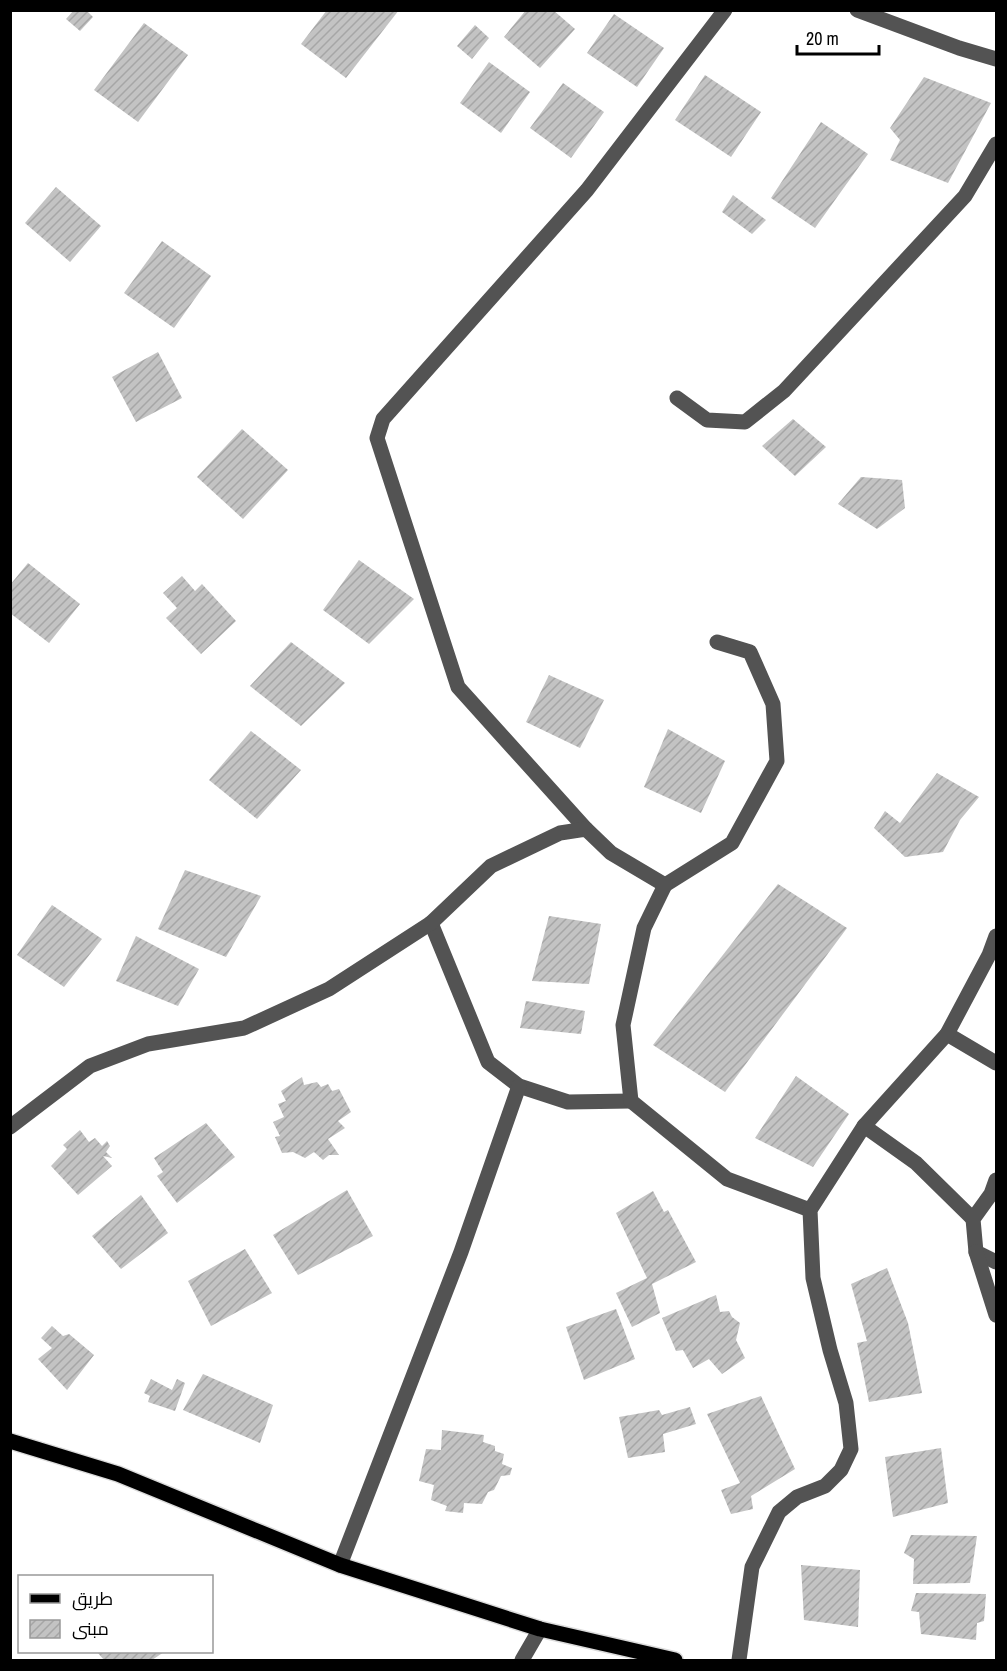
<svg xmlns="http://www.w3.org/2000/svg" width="1007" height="1671" viewBox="0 0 1007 1671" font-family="'Archivo Narrow',Cairo,sans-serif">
	<defs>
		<pattern id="building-hatch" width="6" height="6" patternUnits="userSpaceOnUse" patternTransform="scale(1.5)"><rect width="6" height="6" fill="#c3c3c3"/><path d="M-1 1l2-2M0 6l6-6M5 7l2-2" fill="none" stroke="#a6a6a6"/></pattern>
	</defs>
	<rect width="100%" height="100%" fill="#fff"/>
	<g fill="url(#building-hatch)">
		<polygon points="74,10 86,10 93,17 80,31 66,19"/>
		<polygon points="327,10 399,10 346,78 301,44"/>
		<polygon points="526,10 553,10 575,29 540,68 504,37"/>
		<polygon points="614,14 664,48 637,87 587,53"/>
		<polygon points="144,23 188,55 138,122 94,90"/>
		<polygon points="475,25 489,38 472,59 457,46"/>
		<polygon points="489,62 530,92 501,133 460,103"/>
		<polygon points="705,75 761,112 731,157 675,120"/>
		<polygon points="924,77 991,103 948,183 890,160 900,140 890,128"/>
		<polygon points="563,83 604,112 571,158 530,128"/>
		<polygon points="821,122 868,154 815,228 771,198"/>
		<polygon points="56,187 101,226 70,262 25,223"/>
		<polygon points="733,195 766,220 752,234 722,212"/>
		<polygon points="162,241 211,276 174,328 124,293"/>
		<polygon points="158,352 182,398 136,422 112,377"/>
		<polygon points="793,419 826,447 795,476 762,446"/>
		<polygon points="242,429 288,470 243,519 197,477"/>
		<polygon points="861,477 902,480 905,508 877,529 838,504"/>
		<polygon points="359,560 414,599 369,644 323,610"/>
		<polygon points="28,563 80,604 49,643 10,613 10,585"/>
		<polygon points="182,576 195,591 202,584 236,621 201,654 166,618 177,608 163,593"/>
		<polygon points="291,642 345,683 301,726 250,686"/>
		<polygon points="549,675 604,700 580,748 526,722"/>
		<polygon points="668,729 725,761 701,813 644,787"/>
		<polygon points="251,731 301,770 257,819 209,780"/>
		<polygon points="937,773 979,797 960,820 943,852 905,857 874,828 885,811 900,823"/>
		<polygon points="185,870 261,896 226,957 158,929"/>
		<polygon points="778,884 847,928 725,1092 653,1045"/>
		<polygon points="52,905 102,939 64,987 17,955"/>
		<polygon points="549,916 601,924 589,984 532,981"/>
		<polygon points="136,936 199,969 178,1006 116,981"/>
		<polygon points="526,1001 585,1011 581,1034 520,1028"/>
		<polygon points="796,1076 849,1114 813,1167 755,1138"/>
		<polygon points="302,1077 304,1085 317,1082 321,1087 328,1084 332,1091 339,1089 351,1112 338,1121 345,1128 328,1139 339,1155 329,1155 323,1160 314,1152 305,1158 293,1152 282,1153 275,1137 280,1136 273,1122 284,1117 278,1104 286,1101 281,1091"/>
		<polygon points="206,1123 235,1157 177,1203 157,1176 163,1172 154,1158"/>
		<polygon points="80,1130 89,1142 95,1138 102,1146 107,1141 110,1146 106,1152 112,1158 103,1156 112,1166 78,1195 51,1166 67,1149 63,1145"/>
		<polygon points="347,1190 373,1236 298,1275 273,1235"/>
		<polygon points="653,1191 664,1212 668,1210 696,1262 652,1284 660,1313 632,1327 616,1293 647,1278 616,1213"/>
		<polygon points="141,1195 168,1233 121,1269 92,1236"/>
		<polygon points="245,1249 272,1293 211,1326 188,1281"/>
		<polygon points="887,1268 908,1323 922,1393 869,1402 857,1343 867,1341 851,1284"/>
		<polygon points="716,1295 720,1312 729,1311 732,1317 740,1323 736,1340 745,1358 722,1374 709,1359 693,1368 683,1350 676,1351 662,1318"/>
		<polygon points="616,1309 635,1359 584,1380 566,1327"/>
		<polygon points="52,1326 63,1336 69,1334 94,1355 67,1390 38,1359 52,1348 41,1338"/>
		<polygon points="203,1374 273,1405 260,1443 183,1410"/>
		<polygon points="151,1379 172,1390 177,1379 185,1383 175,1411 148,1402 150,1396 144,1393"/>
		<polygon points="761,1396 795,1469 751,1496 753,1509 731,1514 721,1490 740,1483 707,1414"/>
		<polygon points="690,1407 696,1424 663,1434 665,1452 628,1458 619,1417 659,1410 662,1415"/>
		<polygon points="442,1430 484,1435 483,1442 495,1446 495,1451 504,1454 502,1464 512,1468 510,1475 501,1476 494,1490 488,1492 482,1504 464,1503 463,1513 445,1511 447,1506 431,1500 434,1485 419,1481 426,1449 441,1450"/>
		<polygon points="941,1448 948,1503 893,1517 885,1457"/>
		<polygon points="911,1535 977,1536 970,1583 913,1584 914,1559 904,1553"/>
		<polygon points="801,1565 860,1570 858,1627 804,1620"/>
		<polygon points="916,1593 986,1594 984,1621 977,1623 976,1640 921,1634 919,1612 911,1611"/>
		<polygon points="97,1652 164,1652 152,1660 104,1660"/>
	</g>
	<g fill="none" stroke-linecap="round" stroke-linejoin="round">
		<defs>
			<polyline id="major" points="10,1441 118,1474 340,1565 540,1629 675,1660"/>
		</defs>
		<use href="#major" stroke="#dbdbdb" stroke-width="18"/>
		<g stroke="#535353" stroke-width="15">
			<polyline points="857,10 959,48 996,59"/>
			<polyline points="677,398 707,420 745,422 784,391 965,196 996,144"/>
			<polyline points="586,829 458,687 377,438 383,419 587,190 725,10"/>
			<polyline points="665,885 732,843 777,761 773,704 750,652 717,642"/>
			<polyline points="431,923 488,1062 519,1086 568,1102 631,1101"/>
			<polyline points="947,1034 996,1063"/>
			<polyline points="864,1126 916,1163 973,1219"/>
			<polyline points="10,1127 90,1066 148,1044 244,1028 329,989 431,923 491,866 560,833 586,829 611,853 665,885 644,928 623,1025 631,1101 727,1179 810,1210"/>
			<polyline points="996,1180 991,1194 973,1219 976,1252 996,1262"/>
			<polyline points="976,1252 996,1315"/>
			<polyline points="340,1565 461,1252 519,1086"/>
			<polyline points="522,1660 540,1629"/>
			<polyline points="739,1660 752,1567 779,1512 797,1497 825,1486 841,1470 851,1449 846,1403 830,1350 813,1278 810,1210 864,1126 947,1034 989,955 996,936"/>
		</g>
		<use href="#major" stroke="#000" stroke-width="15"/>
	</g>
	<rect width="1007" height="1671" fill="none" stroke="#000000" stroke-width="24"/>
	<rect x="18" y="1575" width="195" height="78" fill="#ffffff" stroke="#999999" stroke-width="1.5"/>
	<rect x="30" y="1594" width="30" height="9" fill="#000000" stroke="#999999" stroke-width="1.5"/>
	<text x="72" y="1605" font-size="18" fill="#000000">طريق</text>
	<rect x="30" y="1620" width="30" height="18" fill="url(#building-hatch)" stroke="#999999" stroke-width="1.5"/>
	<text x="72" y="1635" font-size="18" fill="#000000">مبنى</text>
	<path d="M797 45v9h82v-9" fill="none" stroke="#000000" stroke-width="3"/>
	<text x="806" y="45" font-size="18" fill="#000000" stroke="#ffffff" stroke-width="4.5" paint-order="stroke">20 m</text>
</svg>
